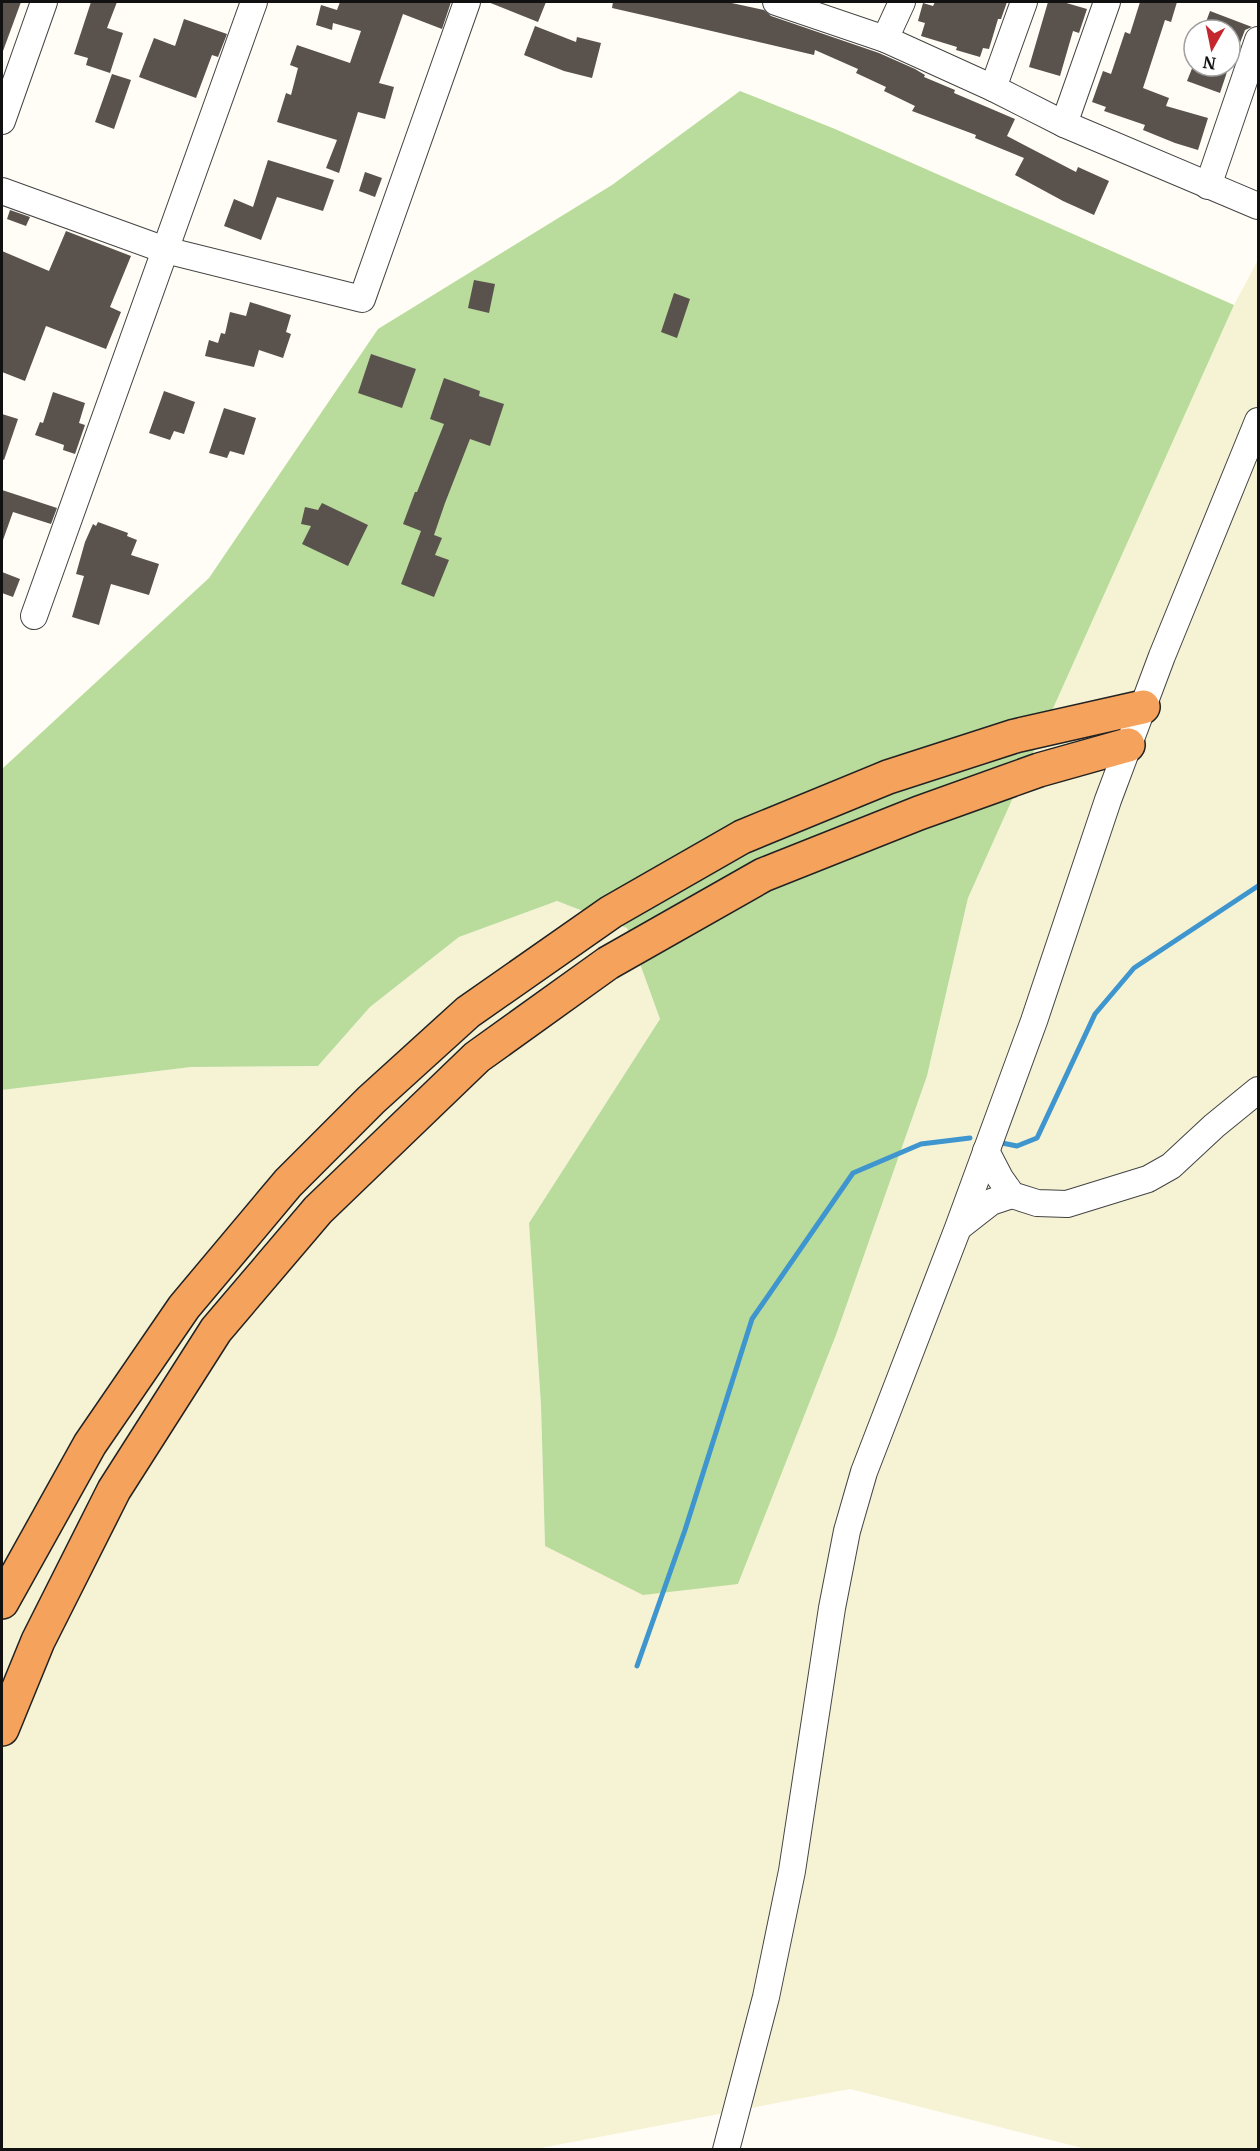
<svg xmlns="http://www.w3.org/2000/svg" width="1260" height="2151" viewBox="0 0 1260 2151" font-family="Merriweather,serif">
	<rect width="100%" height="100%" fill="#fffdf5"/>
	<polygon fill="#f6f3d4" points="1258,260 1258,2149 1086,2149 850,2089 536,2149 2,2149 2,1090 191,1067 318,1066 370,1007 459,937 557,901 627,928 660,1019 529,1223 541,1406 545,1546 738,1584 836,1335 927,1076 968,898 1234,305"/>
	<polygon fill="#b9dc9c" points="740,91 835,129 1234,305 968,898 927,1076 836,1335 738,1584 643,1595 545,1546 541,1406 529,1223 660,1019 627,928 557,901 459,937 370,1007 318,1066 191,1067 2,1090 2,769 209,578 378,329 612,185"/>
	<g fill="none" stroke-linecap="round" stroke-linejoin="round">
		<g stroke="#3f96cf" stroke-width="5">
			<polyline points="997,1142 1017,1146 1037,1138 1095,1014 1134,968 1258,886"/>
			<polyline points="637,1666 685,1530 752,1319 853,1173 921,1144 970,1138"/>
		</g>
	</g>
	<g fill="#5a524d">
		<polygon points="2,2 21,2 3,51 2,50"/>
		<polygon points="91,2 117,2 107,28 123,33 110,73 86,65 88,58 74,54"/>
		<polygon points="340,2 451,2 442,29 403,14 379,83 394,87 385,119 358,112 339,173 326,168 337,140 277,122 286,93 291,95 298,68 290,65 297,45 350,63 361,31 333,23 332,30 316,25 321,5 337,10"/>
		<polygon points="488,2 546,2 538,22"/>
		<polygon points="613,2 727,2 764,10 771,16 879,53 915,69 925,75 924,77 955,90 954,93 1015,119 1007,136 1076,172 1078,167 1109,181 1094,215 1063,201 1015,175 1024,158 975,138 976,135 912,111 915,106 884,91 886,87 856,73 858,69 815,50 814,55 656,18 612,8"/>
		<polygon points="935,2 1007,2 1001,19 998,19 989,49 983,48 980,57 956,50 957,47 921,36 925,23 918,21 923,3 933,6"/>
		<polygon points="1048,2 1063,2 1087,9 1079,33 1073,31 1060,76 1029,67"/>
		<polygon points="1140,2 1177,2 1171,22 1165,20 1143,88 1169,98 1166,106 1208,118 1198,150 1175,143 1143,130 1145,125 1104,111 1106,107 1092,102 1103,71 1111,74 1125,32 1130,34"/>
		<polygon points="1210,11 1252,27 1245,30 1231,66 1230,30 1203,30"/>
		<polygon points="184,19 227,34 218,57 212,55 196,98 139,77 154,38 175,46"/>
		<polygon points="535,26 576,42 577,37 601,43 592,78 564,71 524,55"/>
		<polygon points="1193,66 1229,66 1220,93 1187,81"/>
		<polygon points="112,74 131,80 114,129 95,122"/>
		<polygon points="268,160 334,180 323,211 277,197 261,240 224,226 234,199 253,207"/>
		<polygon points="365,172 382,178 375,197 359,191"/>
		<polygon points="10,210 30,217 26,226 7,219"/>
		<polygon points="66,231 131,256 110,307 121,312 106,349 46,326 25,381 2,372 2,251 49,271"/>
		<polygon points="474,280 495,284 489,313 468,308"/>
		<polygon points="674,293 690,299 677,338 661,332"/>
		<polygon points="250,302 291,315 286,332 291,334 283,358 259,350 254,367 205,356 209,340 218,343 221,333 225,334 230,312 246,316"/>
		<polygon points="371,354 416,369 402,408 358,393"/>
		<polygon points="444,378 480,391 479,396 504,404 490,446 470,439 445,503 434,535 442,538 435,555 449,560 434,597 401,584 421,531 403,524 415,492 417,492 444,424 430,419"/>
		<polygon points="164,391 195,402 184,434 174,431 170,440 149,433"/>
		<polygon points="53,392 85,403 79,423 85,425 75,454 63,450 64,445 35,435 40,422 43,423"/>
		<polygon points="224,408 256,418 244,455 230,451 227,458 209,453"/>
		<polygon points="2,414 18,419 4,460 2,459"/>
		<polygon points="2,490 57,508 51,524 13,512 3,540 2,540"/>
		<polygon points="322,503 368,525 348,566 302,544 311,526 301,524 305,507 318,510"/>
		<polygon points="98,522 128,533 127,536 137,540 131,555 159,564 149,595 111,584 99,625 72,617 84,576 76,574 85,542 93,524 96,526"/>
		<polygon points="2,572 20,579 13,597 2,593"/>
	</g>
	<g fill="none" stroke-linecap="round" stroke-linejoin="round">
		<defs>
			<g id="minor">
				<polyline points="776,2 885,39 993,88 1064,124 1258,206"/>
				<polyline points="885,39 902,2"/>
				<polyline points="993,88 1024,2"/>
				<polyline points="2,121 44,2"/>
				<polyline points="1064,124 1107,2"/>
				<polyline points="1208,186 1258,40"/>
				<polyline points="2,191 165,250 362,299 467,2"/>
				<polyline points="34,616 254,2"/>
				<polyline points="986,1151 1000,1178 1012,1195 1037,1203 1067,1204 1148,1179 1171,1166 1214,1126 1258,1090"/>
				<polyline points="959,1227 991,1202 1012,1195"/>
				<polyline points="726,2150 766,1997 792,1871 832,1608 847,1531 864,1472 958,1228 1034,1021 1108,800 1162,656 1258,421"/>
			</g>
			<g id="highway">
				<polyline points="2,1602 90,1444 184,1307 288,1183 371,1100 468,1012 611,912 742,837 888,777 1015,736 1143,707"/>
				<polyline points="2,1729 38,1641 114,1490 216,1330 318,1210 477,1057 608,963 763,875 919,813 1039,770 1128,745"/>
			</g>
		</defs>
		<use href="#minor" stroke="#444" stroke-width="28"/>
		<use href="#highway" stroke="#222" stroke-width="36"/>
		<use href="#minor" stroke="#fff" stroke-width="26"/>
		<use href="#highway" stroke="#f5a25d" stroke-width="33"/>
	</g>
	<rect width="1260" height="2151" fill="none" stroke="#111111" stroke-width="6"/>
	<g transform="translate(1212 48) rotate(189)"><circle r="28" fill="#ffffff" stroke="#a0a0a0" stroke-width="1.5"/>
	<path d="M0-4.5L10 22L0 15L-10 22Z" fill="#c4262e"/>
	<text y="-9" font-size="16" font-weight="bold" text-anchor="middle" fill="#111111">N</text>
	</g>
</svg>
